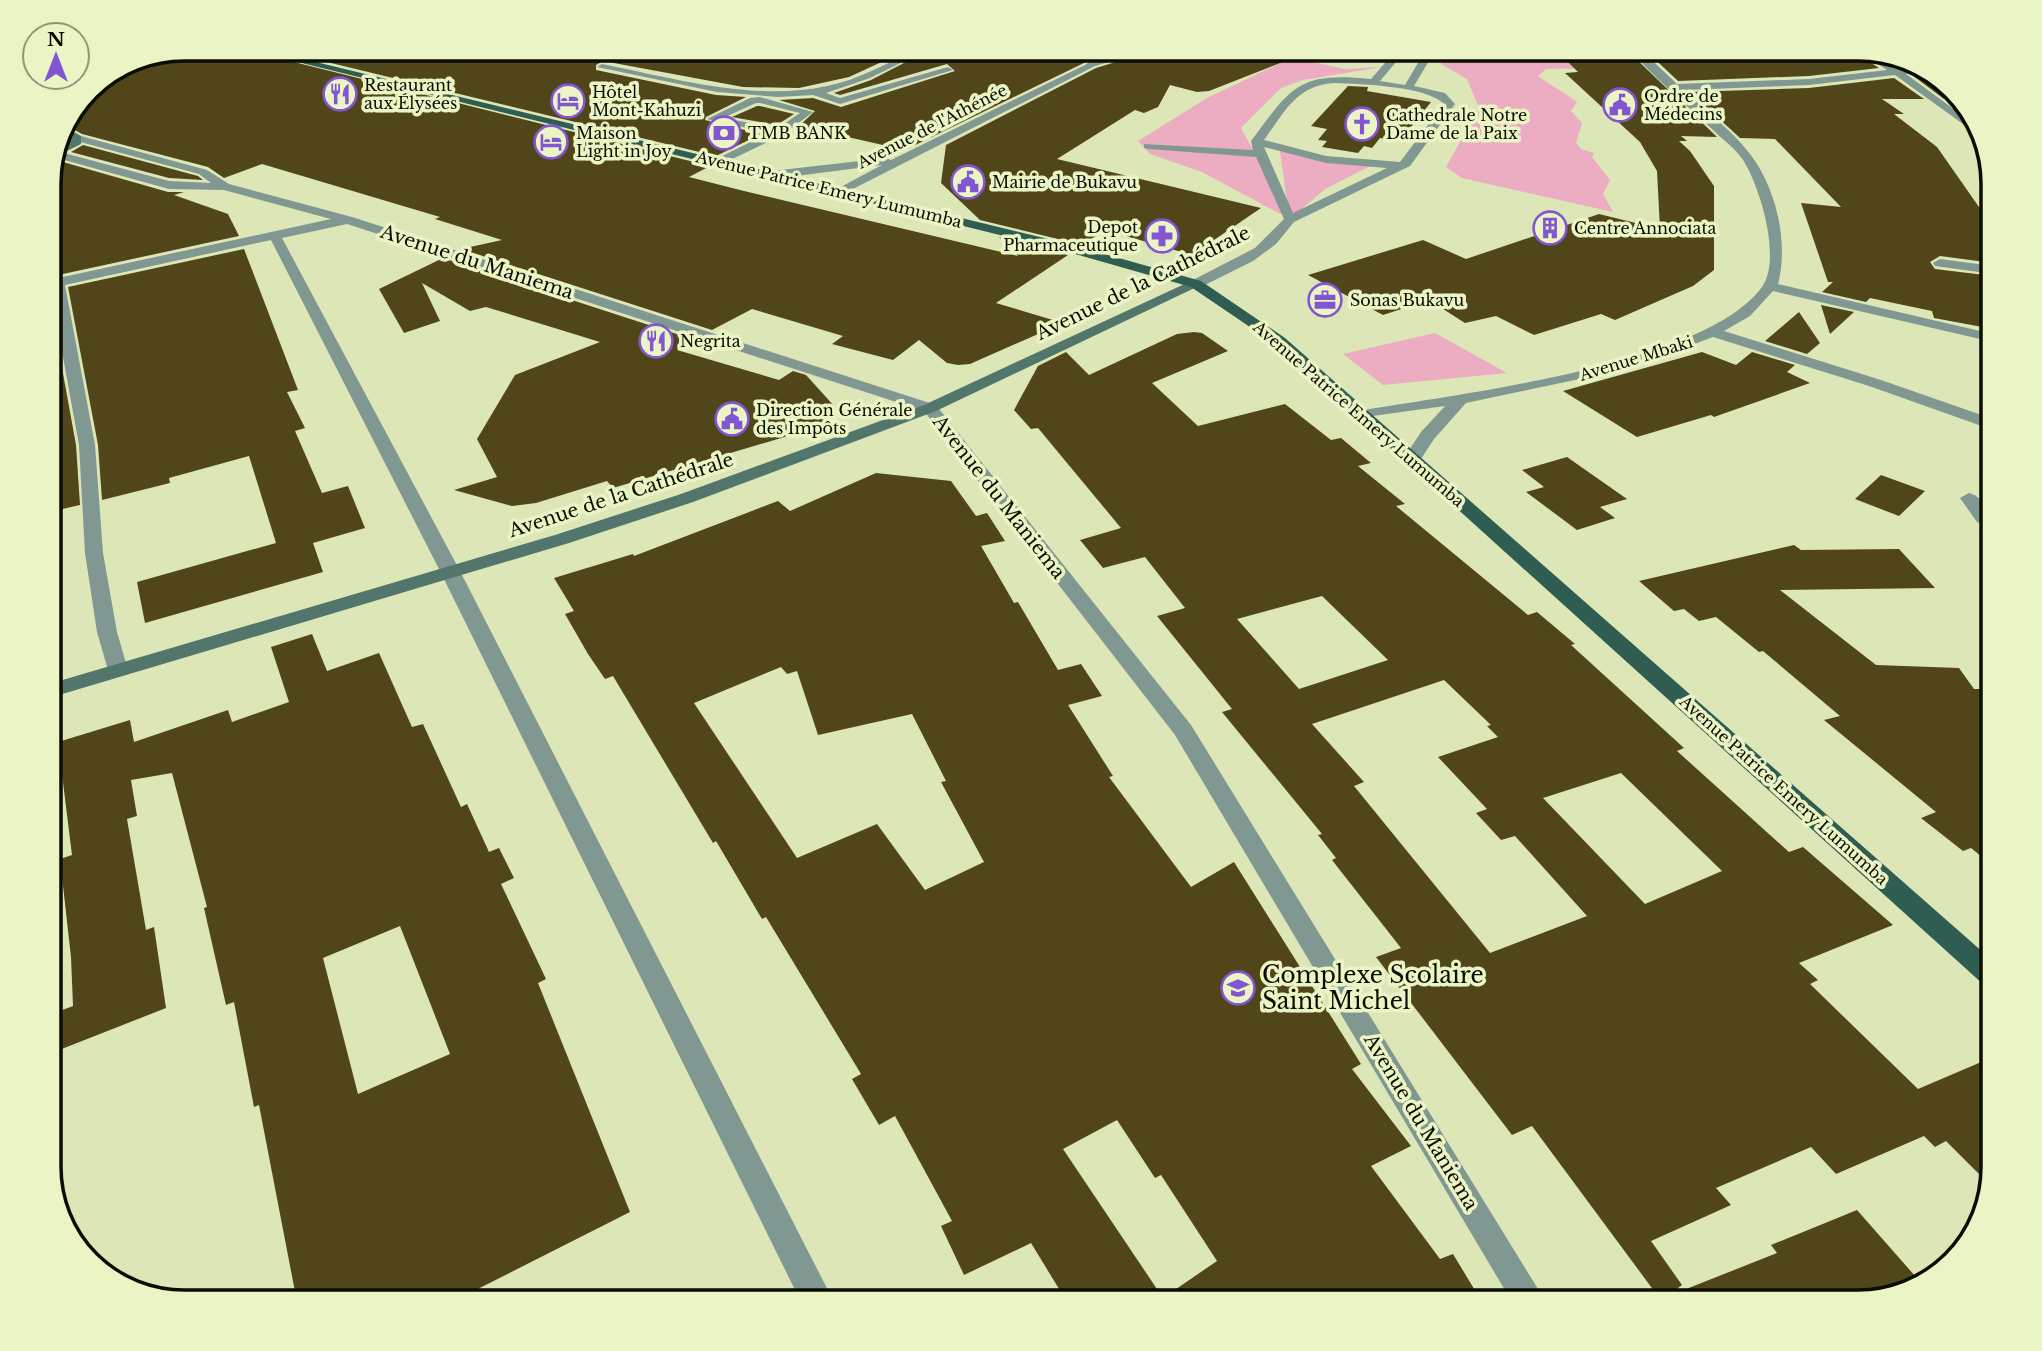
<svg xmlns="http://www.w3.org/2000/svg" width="2042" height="1351" viewBox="0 0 2042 1351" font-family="'Libre Baskerville',serif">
	<rect width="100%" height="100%" fill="#dde6b7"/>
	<g fill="#ecacc2">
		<polygon points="1310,49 1313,49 1313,62 1345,69 1382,67 1303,80 1281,88 1241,128 1289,216 1280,151 1372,165 1325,189 1290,219 1202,172 1150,154 1138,141 1207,98"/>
		<polygon points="1446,49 1619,54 1632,67 1546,69 1538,76 1577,102 1571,111 1582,123 1576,143 1581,149 1594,153 1592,157 1610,180 1603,194 1613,212 1462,178 1446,167 1479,108 1467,79 1441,64"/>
		<polygon points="1435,333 1507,373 1383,385 1343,354"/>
	</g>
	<g fill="#50461a" fill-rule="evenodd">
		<polygon points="217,49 242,49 710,166 689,177 740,190 1018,256 999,237 1068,255 996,303 1063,323 970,364 958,365 947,363 919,340 893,360 832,344 843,336 752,309 712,330 461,249 502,240 435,219 440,217 262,164 224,178 208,167 82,134 71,128 89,88 128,62 179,50 216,60"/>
		<polygon points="273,49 910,49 849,77 799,88 743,87 603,61 596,65 596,70 716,95 746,97 706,117 705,120 761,134 716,156"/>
		<polygon points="931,49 1103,49 1084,63 905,150 799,126 815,111 779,100 813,98 841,107 955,71 947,64 840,95 834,93 871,80"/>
		<polygon points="1158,49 1311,51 1209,91 1197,92 1170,85 1158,107 1144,113 1135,110 1057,159 1261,208 1192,255 1105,230 1082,245 980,220 941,183 946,145 1096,68"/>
		<polygon points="1555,49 1626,49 1717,137 1681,136 1687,141 1679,141 1690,151 1714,186 1714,270 1693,286 1615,320 1601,314 1534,335 1496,316 1465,323 1429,300 1383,315 1308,275 1423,240 1466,259 1599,214 1660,229 1657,171 1640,142 1565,73 1578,72"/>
		<polygon points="1644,49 1857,49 1859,55 1879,68 1809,76 1678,81"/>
		<polygon points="1930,71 1933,72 1958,99 1944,99 1912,75"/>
		<polygon points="1894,78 1924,99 1882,99 1904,114 1894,114 1937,147 1993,227 1993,263 1940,256 1930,262 1935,269 1993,276 1993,329 1934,318 1932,311 1870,298 1866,302 1822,292 1833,282 1828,282 1801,203 1841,207 1775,139 1740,138 1690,92 1809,88"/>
		<polygon points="1348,86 1368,87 1367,91 1431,102 1400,141 1380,138 1372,148 1364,146 1358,153 1322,147 1327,141 1318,140 1327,129 1311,126"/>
		<polygon points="757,106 760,106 794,114 777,125 732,117"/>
		<polygon points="83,145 198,176 203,180 169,178 71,152"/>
		<polygon points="56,160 168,192 184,192 174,195 228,214 239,236 49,277 49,176"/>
		<polygon points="244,249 298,390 287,392 305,428 295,431 322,493 348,486 365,528 313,543 323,572 145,623 137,582 276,543 249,456 169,478 170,483 102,500 98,445 68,287"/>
		<polygon points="443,258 695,340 677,350 779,380 793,371 806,375 835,407 822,422 791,435 613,488 607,481 536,503 512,506 454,490 497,477 477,439 515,375 600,342 486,307 470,311 422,283 440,321 404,333 379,289"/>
		<polygon points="49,296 76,445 80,505 49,512"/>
		<polygon points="1821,305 1854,312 1830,334"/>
		<polygon points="1799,312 1820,343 1807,354 1765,341"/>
		<path d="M1194,332L1202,333L1228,351L1152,383L1198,426L1285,404L1331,440L1341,438L1371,463L1358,466L1405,504L1396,506L1528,615L1537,612L1575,644L1571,645L1684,748L1677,751L1789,852L1803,847L1893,925L1799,963L1818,980L1810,984L1918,1089L1993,1057V1167L1988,1183L1946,1141L1935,1147L1924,1136L1836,1174L1811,1147L1716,1188L1731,1205L1651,1241L1682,1285L1666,1297L1777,1253L1771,1245L1857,1210L1923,1285L1858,1302H1657L1660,1299L1532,1126L1512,1135L1376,957L1401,948L1332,860L1336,858L1318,835L1322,834L1222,712L1232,709L1157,616L1185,608L1145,557L1103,568L1080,540L1121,528L1038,428L1031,429L1014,410L1038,366L1066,352L1089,375L1177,334ZM1322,596L1388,660L1299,689L1237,619ZM1444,680L1491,725L1487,726L1498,737L1438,757L1487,809L1476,813L1501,840L1515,836L1587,916L1490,953L1354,786L1364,782L1312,724ZM1621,773L1722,871L1645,904L1543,798Z"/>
		<polygon points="1702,352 1736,365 1752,352 1795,365 1787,372 1810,383 1714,417 1711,415 1637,437 1563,391"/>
		<polygon points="1567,457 1627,499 1600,507 1615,518 1577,530 1526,492 1544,487 1522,470"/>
		<path d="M876,473L951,481L976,516L987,513L1005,541L981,546L1014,603L1018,602L1058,670L1081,664L1102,696L1068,705L1113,776L1109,777L1191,887L1234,862L1361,1064L1352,1069L1411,1146L1371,1166L1440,1259L1453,1254L1482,1302H1067L1031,1243L964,1275L941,1226L952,1221L895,1116L879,1125L852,1079L861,1074L766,917L762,919L716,841L713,843L613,676L605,679L588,654L565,614L574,611L554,578L633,554L634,556L778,501L790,511ZM781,667L787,674L797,671L818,735L912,714L946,781L941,782L984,862L925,890L877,824L797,858L694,703ZM1117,1120L1155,1178L1161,1175L1217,1261L1163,1298L1063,1149Z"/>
		<polygon points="1881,475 1925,491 1899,516 1855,499"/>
		<polygon points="1794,545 1801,550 1899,549 1935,588 1780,590 1876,665 1959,668 1974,689 1993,689 1993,866 1971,848 1963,851 1921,818 1936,812 1824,720 1840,716 1763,651 1759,652 1716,617 1699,621 1684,609 1674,611 1639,581"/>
		<path d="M312,634L327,671L379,653L412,727L423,724L461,807L467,804L489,852L499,848L514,878L501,884L546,979L538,983L630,1212L452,1302H297L259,1105L254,1107L234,1002L226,1005L204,908L207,907L172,773L131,780L137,816L127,819L146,930L154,927L166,1008L49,1054V1015L73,1006L71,957L60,859L72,855L58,742L130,720L134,742L228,710L232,722L289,702L271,647ZM400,926L450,1054L358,1094L323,958Z"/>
	</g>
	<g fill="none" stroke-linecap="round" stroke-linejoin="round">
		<g fill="#819892" fill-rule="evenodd">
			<path d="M916,49H929L870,78L826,93L840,98L948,67L953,70L840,104L813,95L778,97L717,92L597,67L602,64C673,78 754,102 827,86C858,80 888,63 916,49Z"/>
			<polygon points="1107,49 1118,49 1106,59 1140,49 1155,49 1095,66 843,194 833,191 882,165 772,179 766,175 772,171 886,158 891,160 1085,65"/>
			<path d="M1397,49H1407L1380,81L1405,85L1426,49H1436L1414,86L1445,93L1455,104L1410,166L1294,222L1276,244L1253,261L1201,287H1191V281L1255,248L1284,219L1256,157L1148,149L1144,148V144L1253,150L1251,141C1292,86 1299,72 1371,79ZM1335,83C1361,84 1427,86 1444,104L1400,162L1326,156L1264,140C1285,112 1296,85 1335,83ZM1264,147L1326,163L1387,168L1293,213Z"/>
			<path d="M1629,49H1640L1677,84L1809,79L1887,70L1860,53L1859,49C1873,53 1888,67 1900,69C1910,70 1918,67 1928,70L1906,74L1978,127L1981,137L1895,75L1809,85L1684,90C1705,111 1732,130 1750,154C1776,187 1789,243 1778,284L1993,334V342L1773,291L1750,316L1724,331L1881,380L1993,419V430L1869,386L1713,337L1652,360L1589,377L1466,403L1434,439L1419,462L1413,463L1404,458L1421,432L1445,406L1358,418L1356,415L1364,410C1459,394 1705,365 1762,287C1782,259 1760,186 1743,160C1735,148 1723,140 1713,130C1685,104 1655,78 1629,49Z"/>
			<path d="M760,97L813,112L784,134L722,164H714V160L769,133L707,119L750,98ZM756,103H760L800,113L778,128L723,118Z"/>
			<polygon points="77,135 207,170 229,184 352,217 936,405 1191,725 1546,1302 1512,1302 1175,735 924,411 347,224 282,238 460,571 834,1302 801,1302 440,571 271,240 65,285 95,445 103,553 117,632 128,670 118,677 108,670 97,632 85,553 79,445 49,280 331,219 224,190 169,189 57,158 60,152 169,181 211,183 199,174 73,140 71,138"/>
			<polygon points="1940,259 1993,266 1993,274 1935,266 1933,263"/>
			<path d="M1969,493C1983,496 1993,516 1993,528L1977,522L1960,498Z"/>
		</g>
		<g fill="#52756c" fill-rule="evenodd">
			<polygon points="70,130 81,136 81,144 59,155 63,146 70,142 67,137"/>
			<polygon points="1191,281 1203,284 936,411 693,502 569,543 49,698 49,684 555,535 681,494 924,405"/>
		</g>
		<polygon fill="#2f5d52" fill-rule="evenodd" points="245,49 262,49 1065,243 1201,281 1285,338 1993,961 1993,988 1984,985 1275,344 1191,287 1061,250"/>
	</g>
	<defs>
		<symbol id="restaurant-ring" viewBox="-11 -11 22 22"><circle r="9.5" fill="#eaf4c4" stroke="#8256d0" stroke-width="1.5"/><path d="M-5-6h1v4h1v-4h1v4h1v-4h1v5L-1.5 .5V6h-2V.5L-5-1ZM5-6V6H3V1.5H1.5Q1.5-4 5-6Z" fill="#8256d0"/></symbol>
		<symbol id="hotel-ring" viewBox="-11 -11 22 22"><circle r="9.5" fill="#eaf4c4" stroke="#8256d0" stroke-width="1.5"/><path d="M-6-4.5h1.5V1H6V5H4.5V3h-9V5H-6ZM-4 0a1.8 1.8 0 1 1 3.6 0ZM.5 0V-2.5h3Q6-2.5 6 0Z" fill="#8256d0"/></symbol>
		<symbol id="civic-ring" viewBox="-11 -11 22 22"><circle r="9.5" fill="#eaf4c4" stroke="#8256d0" stroke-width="1.5"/><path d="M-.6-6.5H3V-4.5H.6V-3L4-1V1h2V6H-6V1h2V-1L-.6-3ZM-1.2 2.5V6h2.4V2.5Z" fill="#8256d0"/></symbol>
		<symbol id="church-ring" viewBox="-11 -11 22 22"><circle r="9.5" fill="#eaf4c4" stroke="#8256d0" stroke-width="1.5"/><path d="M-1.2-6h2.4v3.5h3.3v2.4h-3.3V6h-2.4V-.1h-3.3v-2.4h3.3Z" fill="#8256d0"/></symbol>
		<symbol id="bank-ring" viewBox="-11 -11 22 22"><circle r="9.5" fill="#eaf4c4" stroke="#8256d0" stroke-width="1.5"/><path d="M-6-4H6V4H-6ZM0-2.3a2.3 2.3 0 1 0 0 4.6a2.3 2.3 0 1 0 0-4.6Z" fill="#8256d0"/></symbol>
		<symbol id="building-ring" viewBox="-11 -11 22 22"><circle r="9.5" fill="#eaf4c4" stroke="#8256d0" stroke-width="1.5"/><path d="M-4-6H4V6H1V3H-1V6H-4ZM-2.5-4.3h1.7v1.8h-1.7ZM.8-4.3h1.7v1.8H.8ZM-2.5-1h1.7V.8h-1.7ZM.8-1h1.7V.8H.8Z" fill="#8256d0"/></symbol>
		<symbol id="pharmacy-ring" viewBox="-11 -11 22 22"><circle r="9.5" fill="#eaf4c4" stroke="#8256d0" stroke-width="1.5"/><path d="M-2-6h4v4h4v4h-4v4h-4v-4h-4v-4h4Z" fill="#8256d0"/></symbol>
		<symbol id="office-ring" viewBox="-11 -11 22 22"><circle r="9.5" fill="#eaf4c4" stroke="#8256d0" stroke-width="1.5"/><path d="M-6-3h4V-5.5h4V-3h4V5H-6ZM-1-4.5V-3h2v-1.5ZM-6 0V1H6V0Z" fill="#8256d0"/></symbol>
		<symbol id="school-ring" viewBox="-11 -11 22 22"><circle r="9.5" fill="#eaf4c4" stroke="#8256d0" stroke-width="1.5"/><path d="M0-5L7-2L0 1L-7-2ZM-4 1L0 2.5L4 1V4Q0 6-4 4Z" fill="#8256d0"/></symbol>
	</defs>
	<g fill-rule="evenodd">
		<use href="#restaurant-ring" x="321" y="75" width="38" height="38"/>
		<use href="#hotel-ring" x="549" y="82" width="38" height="38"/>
		<use href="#civic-ring" x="1601" y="86" width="38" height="38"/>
		<use href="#church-ring" x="1343" y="105" width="38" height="38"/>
		<use href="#bank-ring" x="705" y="114" width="38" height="38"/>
		<use href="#hotel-ring" x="532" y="123" width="38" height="38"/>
		<use href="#civic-ring" x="949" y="163" width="38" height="38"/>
		<use href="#building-ring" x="1531" y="209" width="38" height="38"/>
		<use href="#pharmacy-ring" x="1143" y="217" width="38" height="38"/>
		<use href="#office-ring" x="1306" y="281" width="38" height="38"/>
		<use href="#restaurant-ring" x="637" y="322" width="38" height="38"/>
		<use href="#civic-ring" x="713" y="400" width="38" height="38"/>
		<use href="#school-ring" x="1219" y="969" width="38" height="38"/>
	</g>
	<g text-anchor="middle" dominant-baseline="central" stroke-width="7" stroke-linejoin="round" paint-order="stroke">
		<g font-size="16" fill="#0b0d01" stroke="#eaf4c4" text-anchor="start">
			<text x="364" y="85">Restaurant<tspan x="364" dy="18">aux Élysées</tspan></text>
			<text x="592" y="92">Hôtel<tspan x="592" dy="18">Mont-Kahuzi</tspan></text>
			<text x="1644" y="96">Ordre de<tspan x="1644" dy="18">Médecins</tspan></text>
			<text x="1386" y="115">Cathedrale Notre<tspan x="1386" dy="18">Dame de la Paix</tspan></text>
			<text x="576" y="133">Maison<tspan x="576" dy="18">Light in Joy</tspan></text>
			<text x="748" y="133">TMB BANK</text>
			<text x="992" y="182">Mairie de Bukavu</text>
			<text x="1138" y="227" text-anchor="end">Depot<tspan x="1138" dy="18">Pharmaceutique</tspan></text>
			<text x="1574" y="228">Centre Annociata</text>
			<text x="1350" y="300">Sonas Bukavu</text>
			<text x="680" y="341">Negrita</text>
			<text x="756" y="410">Direction Générale<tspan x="756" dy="18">des Impôts</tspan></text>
		</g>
		<g font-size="16" fill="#0b0d01" stroke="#eaf4c4">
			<text transform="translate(932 126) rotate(-27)">Avenue de l'Athénée</text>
			<text transform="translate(829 189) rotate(14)">Avenue Patrice Emery Lumumba</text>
			<text transform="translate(1636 358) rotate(-17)">Avenue Mbaki</text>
			<text transform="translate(1359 414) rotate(41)">Avenue Patrice Emery Lumumba</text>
			<text transform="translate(1784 790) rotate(42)">Avenue Patrice Emery Lumumba</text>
		</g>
		<g font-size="19" fill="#0b0d01" stroke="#eaf4c4">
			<text transform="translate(477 262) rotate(18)">Avenue du Maniema</text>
			<text transform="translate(1143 283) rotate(-26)">Avenue de la Cathédrale</text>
			<text transform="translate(621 495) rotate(-18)">Avenue de la Cathédrale</text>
			<text transform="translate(999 497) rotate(52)">Avenue du Maniema</text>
			<text transform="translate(1421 1122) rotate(59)">Avenue du Maniema</text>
		</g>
		<g font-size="23" fill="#0b0d01" stroke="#eaf4c4" text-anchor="start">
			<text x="1262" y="975">Complexe Scolaire<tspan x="1262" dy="26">Saint Michel</tspan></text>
		</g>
	</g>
	<path d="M0 0H2042V1351H0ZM184 61H1858A123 123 0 0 1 1981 184V1167A123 123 0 0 1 1858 1290H184A123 123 0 0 1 61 1167V184A123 123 0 0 1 184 61Z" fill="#eaf4c4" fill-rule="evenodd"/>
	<path fill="none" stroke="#0b0d01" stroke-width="3.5" d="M184 61H1858A123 123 0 0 1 1981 184V1167A123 123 0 0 1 1858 1290H184A123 123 0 0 1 61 1167V184A123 123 0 0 1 184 61Z"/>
	<g transform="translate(56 56)"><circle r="33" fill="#eaf4c4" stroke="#919876" stroke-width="2"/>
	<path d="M0-5L12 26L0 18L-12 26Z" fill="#8256d0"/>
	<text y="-10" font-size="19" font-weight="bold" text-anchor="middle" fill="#0b0d01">N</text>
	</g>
</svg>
